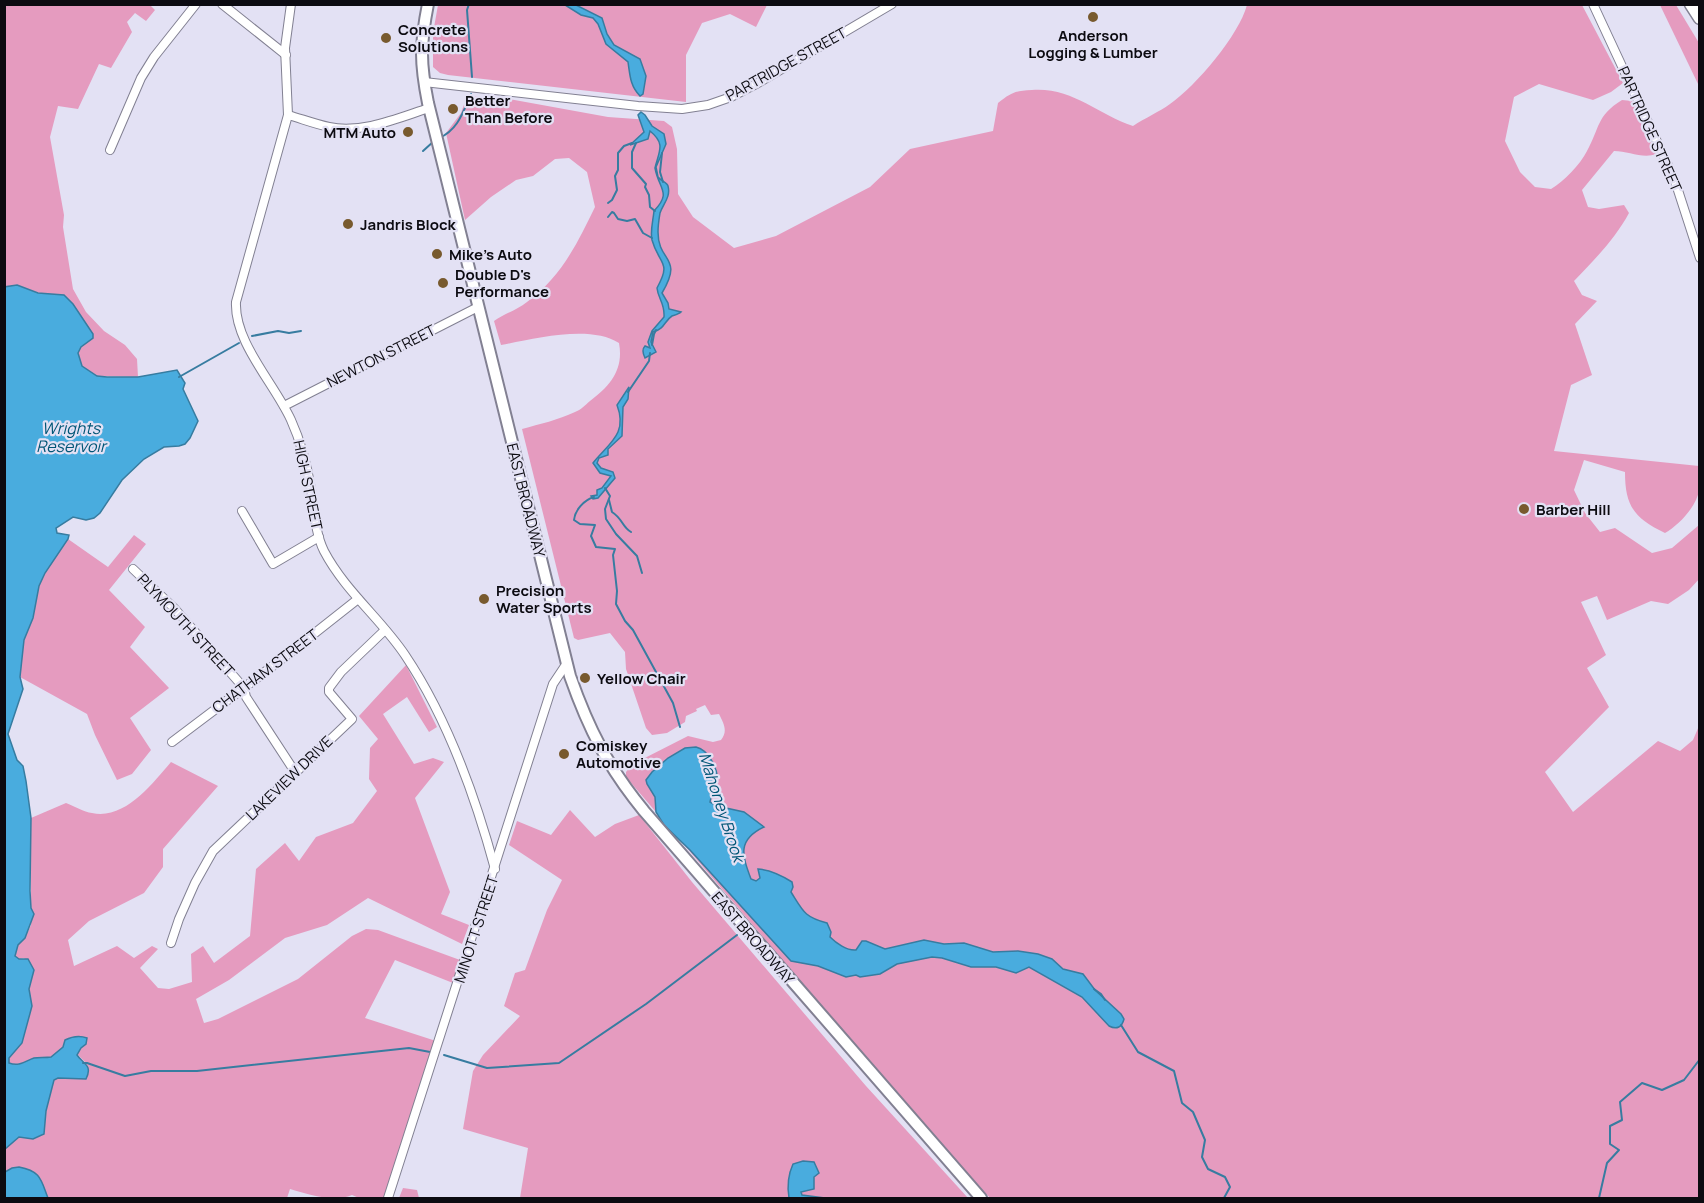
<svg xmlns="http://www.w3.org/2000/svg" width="1704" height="1203" viewBox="0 0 1704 1203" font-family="Manrope,sans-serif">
	<rect width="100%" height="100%" fill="#e3e1f4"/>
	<g fill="#e59bbf">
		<polygon points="5,5 150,5 155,10 146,21 135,13 127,22 132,32 111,68 99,64 78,109 58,106 50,137 64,215 63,227 73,289 86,312 104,331 125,345 137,359 138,377 97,376 82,366 78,353 81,347 93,338 90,330 64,295 38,293 17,285 5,287"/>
		<polygon points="438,5 767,5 756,27 730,14 702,23 686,55 686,102 448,75 440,73 433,67 433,33"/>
		<path d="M1247,5H1582L1623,83L1611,92L1593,100L1539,84L1514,97L1505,141L1520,172L1535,187L1551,189C1564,181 1580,165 1587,151C1600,128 1596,116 1622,100L1632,101L1656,154C1643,159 1628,151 1614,151L1582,190L1588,207L1599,209L1624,205L1629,213C1615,239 1595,259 1574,281L1582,295L1597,301L1575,324L1592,375L1571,385L1554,451L1699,466C1699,473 1701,482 1699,490C1697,506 1679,525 1665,533C1634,518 1625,506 1625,472L1584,460L1574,490L1585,513L1600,532L1615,528L1652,553L1672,548L1699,525L1700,578L1689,590L1668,604L1651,601L1607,620L1597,596L1581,602L1606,655L1587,668L1609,707L1545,772L1573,812L1658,741L1680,751L1693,740L1699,726V1198H990L933,1136L626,777V772L633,764L688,736L713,742L721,740C728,731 724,724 719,714L711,715L705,705L696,709L697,711L686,716L685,722L667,733L652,735L646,728L626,669L625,652L610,633L578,640L574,638L522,429C540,424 558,420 575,412C581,410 585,405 590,401C610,386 624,370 619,343C590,324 533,339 501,345L494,321C504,314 517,310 527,302C561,277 577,244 595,207L587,172L569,158L555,159L533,176L516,180L491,197L465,220L446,133L461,113L467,96L509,99L608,117L664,121L672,127L677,149L678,194L693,217L734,248L776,236L870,187L910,149L993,131L998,103C1012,92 1015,91 1032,90C1072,87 1097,114 1133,126C1145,118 1159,112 1170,104C1196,86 1239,35 1247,5Z"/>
		<polygon points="1660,5 1676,5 1699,43 1699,86"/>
		<polygon points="134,535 146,544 109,590 145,627 130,647 169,688 130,718 151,750 132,774 117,780 95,735 87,714 20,677 24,640 33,618 39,586 45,573 68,539 108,567"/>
		<path d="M406,665L437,727L429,732L407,697L383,714L414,764L433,758L444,762L415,798L450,892L441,914L469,925L462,944L368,898L327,925L285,938L229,980L196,999L204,1023L218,1019L298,979L352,936L366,929L378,930L460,960L453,983L395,960L365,1018L436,1041L385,1198H359L352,1195C333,1203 308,1194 290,1189L287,1198H48L12,1168L5,1172V1149L19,1137L33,1139L44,1134L46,1111L54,1080L85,1062L77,1054L81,1048L63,1047L51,1057C45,1058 39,1057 35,1058C25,1061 20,1067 9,1063V1058L22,1043L32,1006L29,989L34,970L24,958L19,959L14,956L18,945L25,938L31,925V818L66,803C74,806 84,812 92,813C125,820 152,784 171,762L218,786L163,849V867L144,893L89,921L68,940L74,966L117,946L134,958L152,946L158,949L140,968L158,988L169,989L192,982L191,954L203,946L214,963L250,936L256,869L285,843L299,861L316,837L353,823L377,791L369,779L370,748L378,739L359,716Z"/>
		<polygon points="570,810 595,837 615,824 639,815 692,882 866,1086 968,1198 520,1198 528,1148 463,1129 473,1071 483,1055 520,1016 504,1006 515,973 525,970 547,910 562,880 509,845 517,821 551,835"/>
		<polygon points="403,1188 417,1190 419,1198 399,1198"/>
	</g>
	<g fill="#49acde" stroke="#377ca0" stroke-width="1.5">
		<path d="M565,5H576L602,18L607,34L614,45L640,59L646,76L643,94L640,96C630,86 630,75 628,62L606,44L598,24L593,18L581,15Z"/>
		<path d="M641,112L645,115L652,126L664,134L666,144L656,167L658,177C661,181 667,182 668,186C671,197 663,204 660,213C659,219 658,227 658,232C658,263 684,256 662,293L668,303L669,309L681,312C679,314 675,315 672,316C664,321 665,329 653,332L651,342L656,352L645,358C643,354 642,349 645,346L650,348L648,342L652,331L664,317C665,303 658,299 657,288C672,261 659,265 652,240C650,231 653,221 654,211C672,192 659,190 655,168C659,151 666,144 650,131L648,139L630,145L644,132L638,115Z"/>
		<path d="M17,285L38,293L64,295L73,304L93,334V338L81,347L78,353L82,366L97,376L107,377H138L177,370L185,383L183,389L198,421L190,438L185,444L179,446L164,447L144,459L122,480L100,513L94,518L86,520L73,517L56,528L57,533L69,535L68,539L45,573L39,586L33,618L24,640L20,677L23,689L8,734L17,760L23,766L26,781L31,818L30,891L31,908L34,914L25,938L18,945L15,956L19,959H28L34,970L29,989L32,1006L22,1043L9,1058V1063C20,1067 25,1061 34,1058C39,1057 45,1058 51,1057L63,1047L65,1040C73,1036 79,1035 87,1038L86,1044L81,1048L77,1055C83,1064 93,1065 86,1079L58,1078L54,1080L46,1111L44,1134L33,1139L19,1137L5,1149L4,287Z"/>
		<path d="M629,387L628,399L623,407L622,436L608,449V455L599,458L597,463L601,468L613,472L615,478L598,498L593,499L591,496L597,495V490L602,488L611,476L600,473L593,463C609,443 628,434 617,405Z"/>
		<path d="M696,747C709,750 719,770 717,783C716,790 711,795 710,802L717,806L744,812L764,827C737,840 742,855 751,879L756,881L760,878L758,869C771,870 781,875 792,882L793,887L791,892C803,911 804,917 827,923L831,932L830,937C836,943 847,951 856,950L862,941H866L885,949L924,940L944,944L964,943L993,952L1018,951L1038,954L1052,959L1063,969L1083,974L1095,990L1121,1014L1124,1019C1122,1027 1117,1030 1109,1026L1082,997L1029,967L1016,973L996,967H971L942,958L932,957L897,964L880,974L860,977L856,975L846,977L818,966L791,961L690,850L664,825L656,812L655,797L647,784L646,780L652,772L668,758L685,748Z"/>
		<path d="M803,1161L814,1162L819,1173L814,1177V1189L801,1192L802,1195L825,1198H789C787,1186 788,1175 793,1164Z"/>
		<path d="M19,1167C41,1171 41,1180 48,1198H5V1172L12,1168Z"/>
	</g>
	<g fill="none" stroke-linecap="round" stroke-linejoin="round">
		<g stroke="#377ca0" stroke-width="2">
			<polyline points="469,4 467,10 472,77"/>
			<path d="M439,138C458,130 463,112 471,94"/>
			<polyline points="636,143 632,152 632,168 646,184 645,187 649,195 650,207 655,211"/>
			<polyline points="423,151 434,141"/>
			<polyline points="662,153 660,172 663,182"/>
			<polyline points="608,203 612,200 617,190 615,176 618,170 618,153 624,146 632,143"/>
			<polyline points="608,217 612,212 614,213 618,219 627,221 635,219 643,233 652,238"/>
			<polyline points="252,336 278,331 289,333 301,331"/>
			<polyline points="652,345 654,334 656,330"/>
			<polyline points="179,377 239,343"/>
			<polyline points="628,392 649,361 650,353"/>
			<polyline points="605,488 610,496 605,509 606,519 616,534 637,556 642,573"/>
			<path d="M594,497C584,500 575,510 574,520L580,524L595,525L591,536L596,547L615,549L613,555L617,591L616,604L625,621L633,630L673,703L680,727"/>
			<path d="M609,500L612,512C623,519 622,527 631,532"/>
			<polyline points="1094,989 1101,994 1105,1000"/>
			<polyline points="1121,1025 1138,1052 1174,1071 1182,1103 1193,1112 1205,1140 1202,1157 1208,1169 1225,1177 1230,1187 1224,1198"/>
			<polyline points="444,1055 487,1068 559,1063 646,1004 737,935"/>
			<polyline points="83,1063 87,1063 125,1076 151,1071 197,1071 409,1048 430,1052"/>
			<polyline points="1599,1198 1607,1163 1619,1150 1610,1144 1610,1126 1622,1120 1620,1102 1642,1083 1662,1090 1684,1080 1700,1059"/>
		</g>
		<defs>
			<g id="minor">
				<polyline points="222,4 286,55"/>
				<path d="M291,4L285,48L288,115L236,302C234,342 274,383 291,420C301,442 307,465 311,489C314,509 315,533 324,551C345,591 381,619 405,655C448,719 475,795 495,869"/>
				<polyline points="1593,4 1674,178 1700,258"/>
				<polyline points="424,82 638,106 682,109 708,105 731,97 758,83 892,4"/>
				<path d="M288,115C302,119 315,124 329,127C362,134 398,118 429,108"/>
				<polyline points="110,150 141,78 154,57 196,4"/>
				<polyline points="284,406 478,307"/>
				<polyline points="242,511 273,564 319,537"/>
				<polyline points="133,569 174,608 244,688 246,697 295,772"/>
				<polyline points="172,742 282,659 358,599"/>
				<polyline points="171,943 179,919 195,883 213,851 352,719 329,692 329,688 341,672 385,630"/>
				<polyline points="388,1198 553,684 567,663"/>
			</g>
			<path id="major" d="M428,4C420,44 420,63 428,103L570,676C589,730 608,767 644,811L981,1198"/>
			<polyline id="highway" points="1691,4 1700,18"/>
		</defs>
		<use href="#minor" stroke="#828092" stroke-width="10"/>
		<use href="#major" stroke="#828092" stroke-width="14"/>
		<use href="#highway" stroke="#828092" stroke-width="15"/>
		<use href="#minor" stroke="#fff" stroke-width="8"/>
		<use href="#major" stroke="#fff" stroke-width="10"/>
		<use href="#highway" stroke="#fff" stroke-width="12"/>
	</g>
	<g fill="#785a2e" stroke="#e3e1f4" stroke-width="2">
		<circle cx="1093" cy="17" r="6"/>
		<circle cx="386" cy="38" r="6"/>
		<circle cx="453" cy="109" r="6"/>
		<circle cx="408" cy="132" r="6"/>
		<circle cx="348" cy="224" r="6"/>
		<circle cx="437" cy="254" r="6"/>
		<circle cx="443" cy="283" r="6"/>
		<circle cx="1524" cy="509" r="6"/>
		<circle cx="484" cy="599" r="6"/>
		<circle cx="585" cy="678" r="6"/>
		<circle cx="564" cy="754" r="6"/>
	</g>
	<g text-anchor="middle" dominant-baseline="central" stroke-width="4.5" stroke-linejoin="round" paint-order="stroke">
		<g font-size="15" font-weight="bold" fill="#0c0b11" stroke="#e3e1f4" text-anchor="start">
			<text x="398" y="29">Concrete<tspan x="398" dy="17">Solutions</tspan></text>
			<text x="1093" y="35" text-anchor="middle">Anderson<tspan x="1093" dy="17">Logging &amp; Lumber</tspan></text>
			<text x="465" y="100">Better<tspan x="465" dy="17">Than Before</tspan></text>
			<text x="396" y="132" text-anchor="end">MTM Auto</text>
			<text x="360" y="224">Jandris Block</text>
			<text x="449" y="254">Mike's Auto</text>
			<text x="455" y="274">Double D's<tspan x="455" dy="17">Performance</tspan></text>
			<text x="1536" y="509">Barber Hill</text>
			<text x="496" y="590">Precision<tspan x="496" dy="17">Water Sports</tspan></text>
			<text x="597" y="678">Yellow Chair</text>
			<text x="576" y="745">Comiskey<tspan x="576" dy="17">Automotive</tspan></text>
		</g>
		<g font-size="15" fill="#0c0b11" stroke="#e3e1f4">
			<text transform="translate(786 64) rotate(-29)">PARTRIDGE STREET</text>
			<text transform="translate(1650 129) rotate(66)">PARTRIDGE STREET</text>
			<text transform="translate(381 356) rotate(-27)">NEWTON STREET</text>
			<text transform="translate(308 485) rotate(78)">HIGH STREET</text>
			<text transform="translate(526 500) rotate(76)">EAST BROADWAY</text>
			<text transform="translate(186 625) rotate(47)">PLYMOUTH STREET</text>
			<text transform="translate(265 671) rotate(-37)">CHATHAM STREET</text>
			<text transform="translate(289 778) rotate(-44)">LAKEVIEW DRIVE</text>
			<text transform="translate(476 929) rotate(-72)">MINOTT STREET</text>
			<text transform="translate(753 938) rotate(49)">EAST BROADWAY</text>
		</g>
		<g font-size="16" font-style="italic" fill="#005576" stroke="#e3e1f4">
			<text x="71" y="428">Wrights<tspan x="71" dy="18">Reservoir</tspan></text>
			<text transform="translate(722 807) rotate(72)">Mahoney Brook</text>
		</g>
	</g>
	<rect width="1704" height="1203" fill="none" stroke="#0c0b11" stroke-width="12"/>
</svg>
